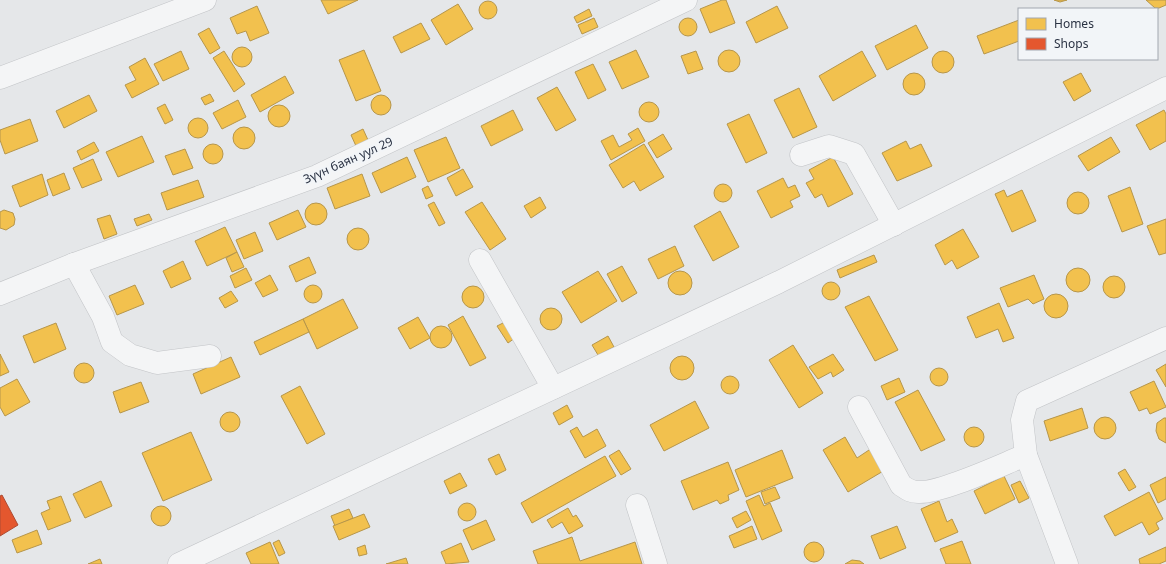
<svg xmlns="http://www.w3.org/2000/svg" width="1166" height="564" viewBox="0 0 1166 564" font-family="'Noto Sans',sans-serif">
	<rect width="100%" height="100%" fill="#e5e7e9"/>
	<g fill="#f2c14e" stroke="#b6964b">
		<polygon points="321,0 358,0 328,14"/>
		<polygon points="722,0 726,0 735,23 710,33 700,9"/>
		<polygon points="1054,0 1067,0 1060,2"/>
		<polygon points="1146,0 1166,0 1166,5 1159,8 1155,8"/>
		<circle cx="488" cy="10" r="9"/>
		<polygon points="458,4 473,29 446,45 431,20"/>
		<polygon points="257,6 269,33 250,41 246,31 237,34 230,18"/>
		<polygon points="777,6 788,28 756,43 746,22"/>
		<polygon points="589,9 592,16 577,23 574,17"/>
		<polygon points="594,18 598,27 582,34 578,25"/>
		<circle cx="688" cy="27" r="9"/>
		<polygon points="1019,20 1019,41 984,54 977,36"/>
		<polygon points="421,23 430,39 401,53 393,37"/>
		<polygon points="916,25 928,48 887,70 875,46"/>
		<polygon points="209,28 220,48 210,54 198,34"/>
		<circle cx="242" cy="57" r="10"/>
		<polygon points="364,50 381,91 356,101 339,60"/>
		<polygon points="636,50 649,77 622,89 609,62"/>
		<circle cx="729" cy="61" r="11"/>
		<circle cx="943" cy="62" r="11"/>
		<polygon points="181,51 189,69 163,81 154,64"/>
		<polygon points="224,51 245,84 234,92 213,58"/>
		<polygon points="696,51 703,69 688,74 681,56"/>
		<polygon points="862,51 876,76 833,101 819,76"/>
		<polygon points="145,58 159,84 132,98 125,85 136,80 129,67"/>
		<polygon points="593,64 606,90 588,99 575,72"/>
		<circle cx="914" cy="84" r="11"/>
		<polygon points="1081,73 1091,91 1074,101 1063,82"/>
		<polygon points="285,76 294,93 260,112 251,95"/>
		<polygon points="557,87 576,120 556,131 537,98"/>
		<polygon points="799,88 817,127 793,138 774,100"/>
		<polygon points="210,94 214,101 205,105 201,98"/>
		<polygon points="89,95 97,111 64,128 56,111"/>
		<circle cx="381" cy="105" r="10"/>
		<polygon points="238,100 246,117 222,129 213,113"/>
		<circle cx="649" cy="112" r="10"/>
		<polygon points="165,104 173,120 165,124 157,108"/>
		<circle cx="279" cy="116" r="11"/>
		<polygon points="513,110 523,130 491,146 481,126"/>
		<polygon points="1164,110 1166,114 1166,141 1150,150 1136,125"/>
		<polygon points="749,114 767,153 746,163 727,124"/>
		<circle cx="198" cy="128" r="10"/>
		<polygon points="30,119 38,141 5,154 0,140 0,130"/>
		<circle cx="244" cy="138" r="11"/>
		<polygon points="638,128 645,141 611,160 601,141 613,135 619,147 632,140 628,134"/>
		<polygon points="363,129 368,140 356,146 351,135"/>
		<polygon points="663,134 672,149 657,158 648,143"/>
		<polygon points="142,136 154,162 118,177 106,152"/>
		<polygon points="446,137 460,168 428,182 414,150"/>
		<polygon points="1111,137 1120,152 1088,171 1078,156"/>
		<polygon points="906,141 910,149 921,144 932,166 897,181 882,153"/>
		<polygon points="94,142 99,151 81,160 77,151"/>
		<polygon points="644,144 664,177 640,191 634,181 623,188 609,165"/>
		<circle cx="213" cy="154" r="10"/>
		<polygon points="185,149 193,168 173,175 165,156"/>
		<polygon points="407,157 416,177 381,193 372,173"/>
		<polygon points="833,157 853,194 828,207 822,194 815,198 806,183 814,179 809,170"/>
		<polygon points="93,159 102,180 82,188 73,168"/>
		<polygon points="463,169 473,187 456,196 447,178"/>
		<polygon points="64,173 70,189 53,196 47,180"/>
		<polygon points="42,174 48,195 20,207 12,186"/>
		<polygon points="362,174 370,196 335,209 327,188"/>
		<polygon points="783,178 788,188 795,185 800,196 790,201 793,207 771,218 757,191"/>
		<polygon points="198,180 204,197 167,210 161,193"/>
		<circle cx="723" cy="193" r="9"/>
		<polygon points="428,186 433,196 426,199 422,189"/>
		<polygon points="1130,187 1143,224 1122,232 1108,196"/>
		<polygon points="1004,190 1007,197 1022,190 1036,221 1012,232 995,194"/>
		<circle cx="1078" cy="203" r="11"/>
		<polygon points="540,197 546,208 531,218 524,206"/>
		<polygon points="434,202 445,223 439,226 428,205"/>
		<polygon points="482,202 506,239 490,250 465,212"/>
		<circle cx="316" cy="214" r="11"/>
		<polygon points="4,210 13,213 15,219 14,225 6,230 0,228 0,212"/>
		<polygon points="298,210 306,227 277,240 269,223"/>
		<polygon points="720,211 739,247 713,261 694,226"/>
		<polygon points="149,214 152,220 137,226 134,219"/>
		<polygon points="110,215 117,234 104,239 97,219"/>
		<polygon points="1166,219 1166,253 1159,255 1147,226"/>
		<polygon points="225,227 237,252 207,266 195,241"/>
		<circle cx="358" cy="239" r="11"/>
		<polygon points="963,229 979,257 957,269 952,260 945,265 935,245"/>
		<polygon points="255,232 263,251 244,259 236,240"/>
		<polygon points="675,246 684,266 658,279 648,259"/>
		<polygon points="237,252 244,267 232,272 226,258"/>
		<polygon points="874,255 877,262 840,278 837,270"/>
		<polygon points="309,257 316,273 296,282 289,266"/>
		<polygon points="183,261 191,279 171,288 163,271"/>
		<polygon points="622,266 637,293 622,302 607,274"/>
		<polygon points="246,268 252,280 235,288 230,276"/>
		<circle cx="1078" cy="280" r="12"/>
		<polygon points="598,271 617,301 581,323 562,292"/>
		<circle cx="680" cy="283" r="12"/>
		<polygon points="270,275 278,290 263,297 255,283"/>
		<polygon points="1034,275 1044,299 1033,304 1028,299 1008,307 1000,288"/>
		<circle cx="1114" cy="287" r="11"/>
		<circle cx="831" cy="291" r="9"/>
		<circle cx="313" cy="294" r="9"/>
		<polygon points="135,285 144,304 117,315 109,296"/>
		<circle cx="473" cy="297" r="11"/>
		<polygon points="231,291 238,301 225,308 219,298"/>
		<circle cx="1056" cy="306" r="12"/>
		<polygon points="869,296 898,350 875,361 845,307"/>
		<polygon points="343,299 358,328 317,349 303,319"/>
		<polygon points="999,303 1014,338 1003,342 998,329 976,338 967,317"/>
		<circle cx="551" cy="319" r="11"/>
		<polygon points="463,316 486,358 470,366 448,325"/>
		<polygon points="418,317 430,338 410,349 398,328"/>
		<polygon points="303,319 309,332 260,355 254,342"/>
		<polygon points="505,322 515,338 508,343 497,326"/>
		<polygon points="56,323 66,349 34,363 23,336"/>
		<circle cx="441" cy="337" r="11"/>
		<polygon points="608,336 614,347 598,355 592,345"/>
		<polygon points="793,345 823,393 799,408 769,360"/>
		<polygon points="0,354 9,372 0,376"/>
		<polygon points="833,354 844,370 833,377 831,372 818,379 809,367"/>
		<circle cx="682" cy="368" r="12"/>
		<polygon points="231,357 240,377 201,394 193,374"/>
		<circle cx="84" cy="373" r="10"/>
		<polygon points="1166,364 1166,387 1156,370"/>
		<circle cx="939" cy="377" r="9"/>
		<circle cx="730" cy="385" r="9"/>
		<polygon points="899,378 905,392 887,400 881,386"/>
		<polygon points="17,379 30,402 5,416 0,407 0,388"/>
		<polygon points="1154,381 1166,407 1150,414 1147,408 1139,411 1130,392"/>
		<polygon points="141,382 149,402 120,413 113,392"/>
		<polygon points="300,386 325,434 307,444 281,396"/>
		<polygon points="918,390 945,440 921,451 895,402"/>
		<polygon points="695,401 709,428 664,451 650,425"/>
		<polygon points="567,405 573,417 559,425 553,413"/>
		<polygon points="1082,408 1088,428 1050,441 1044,421"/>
		<circle cx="230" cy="422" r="10"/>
		<circle cx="1105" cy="428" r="11"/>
		<polygon points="1164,418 1166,418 1166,443 1159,439 1156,431 1157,423"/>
		<circle cx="974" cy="437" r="10"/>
		<polygon points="577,427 583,437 597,429 606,446 585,458 570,431"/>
		<polygon points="191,432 212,480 163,501 142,453"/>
		<polygon points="845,437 857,458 872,448 885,470 848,492 823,450"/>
		<polygon points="619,450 631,469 621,475 609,456"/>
		<polygon points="782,450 793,478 746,497 735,470"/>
		<polygon points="499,454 506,470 496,475 488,459"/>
		<polygon points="605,456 616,476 532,523 521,503"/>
		<polygon points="728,462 739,490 728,495 729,500 720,504 717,500 693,510 681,481"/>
		<polygon points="1125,469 1136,487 1129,491 1118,473"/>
		<polygon points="460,473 467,486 450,494 444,481"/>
		<polygon points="1004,476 1015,499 985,514 974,491"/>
		<polygon points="1166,477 1166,499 1158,503 1150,485"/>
		<polygon points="101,481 112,506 85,518 73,494"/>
		<polygon points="1020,481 1029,498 1019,503 1011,485"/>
		<polygon points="775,487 780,498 765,504 761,492"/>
		<polygon points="1149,492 1163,519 1156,523 1159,529 1149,535 1142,522 1115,536 1104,516"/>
		<polygon points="759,495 764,506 770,503 782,531 762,540 746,501"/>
		<polygon points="61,496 71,521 48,530 41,513 50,509 47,501"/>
		<polygon points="939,501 947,522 952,519 958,532 935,542 921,509"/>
		<circle cx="467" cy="512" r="9"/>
		<circle cx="161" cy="516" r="10"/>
		<polygon points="568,508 573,517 576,515 583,526 569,534 562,522 552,528 547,520"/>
		<polygon points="349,509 353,518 335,526 331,516"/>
		<polygon points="746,511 751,520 737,528 732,518"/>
		<polygon points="364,514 370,527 339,540 333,526"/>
		<polygon points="486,520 495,540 472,550 463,530"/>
		<polygon points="752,526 757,539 734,548 729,536"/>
		<polygon points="897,526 906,548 880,559 871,536"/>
		<polygon points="37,530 42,544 17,553 12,540"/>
		<polygon points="572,537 580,561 635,542 642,564 538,564 533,551"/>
		<polygon points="279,540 285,553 279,556 273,543"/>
		<polygon points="962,541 971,564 946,564 940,549"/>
		<circle cx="814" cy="552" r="10"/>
		<polygon points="270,542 279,564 251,564 246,553"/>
		<polygon points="461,543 469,562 446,564 441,552"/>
		<polygon points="365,545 367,554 359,556 357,548"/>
		<polygon points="1166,547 1166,561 1159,564 1140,564 1139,559"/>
		<polygon points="406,558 408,564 386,564"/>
		<polygon points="100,559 102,564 88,564"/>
		<polygon points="852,560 860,561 864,564 845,564"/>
	</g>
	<polygon fill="#e4572e" stroke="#ac4c34" points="2,495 18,525 0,536 0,496"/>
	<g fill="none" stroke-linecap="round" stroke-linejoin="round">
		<defs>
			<g id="minor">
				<polyline points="0,78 205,0"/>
				<polyline points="801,155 829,146 854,154 894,225"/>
				<polyline points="480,260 553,388"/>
				<polyline points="74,264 103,317 112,342 130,355 157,363 210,356"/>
				<polyline points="0,294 74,264 317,176 686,0"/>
				<path d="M859,407L901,485C907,489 910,492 918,492C940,494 1003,464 1026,455"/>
				<polyline points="637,505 656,564"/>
				<polyline points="179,564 779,282 1166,88"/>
				<polyline points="1067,564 1026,455 1022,420 1027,401 1166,338"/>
			</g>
		</defs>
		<use href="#minor" stroke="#c2c4c7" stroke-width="23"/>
		<use href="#minor" stroke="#f4f5f6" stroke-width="22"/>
	</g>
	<g text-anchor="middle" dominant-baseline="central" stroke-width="4" stroke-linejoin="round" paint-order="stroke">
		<g font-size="12" fill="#2a3243" stroke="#f2f5f8">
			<text transform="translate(348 160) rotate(-24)">Зүүн баян уул 29</text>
		</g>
	</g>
	<rect x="1018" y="8" width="140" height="52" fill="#f2f5f8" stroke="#a2a7b0"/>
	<rect x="1026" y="18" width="20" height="12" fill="#f2c14e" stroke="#a2a7b0"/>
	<text x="1054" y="28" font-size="12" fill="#2a3243">Homes</text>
	<rect x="1026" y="38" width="20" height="12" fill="#e4572e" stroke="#a2a7b0"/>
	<text x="1054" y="48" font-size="12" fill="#2a3243">Shops</text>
</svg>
